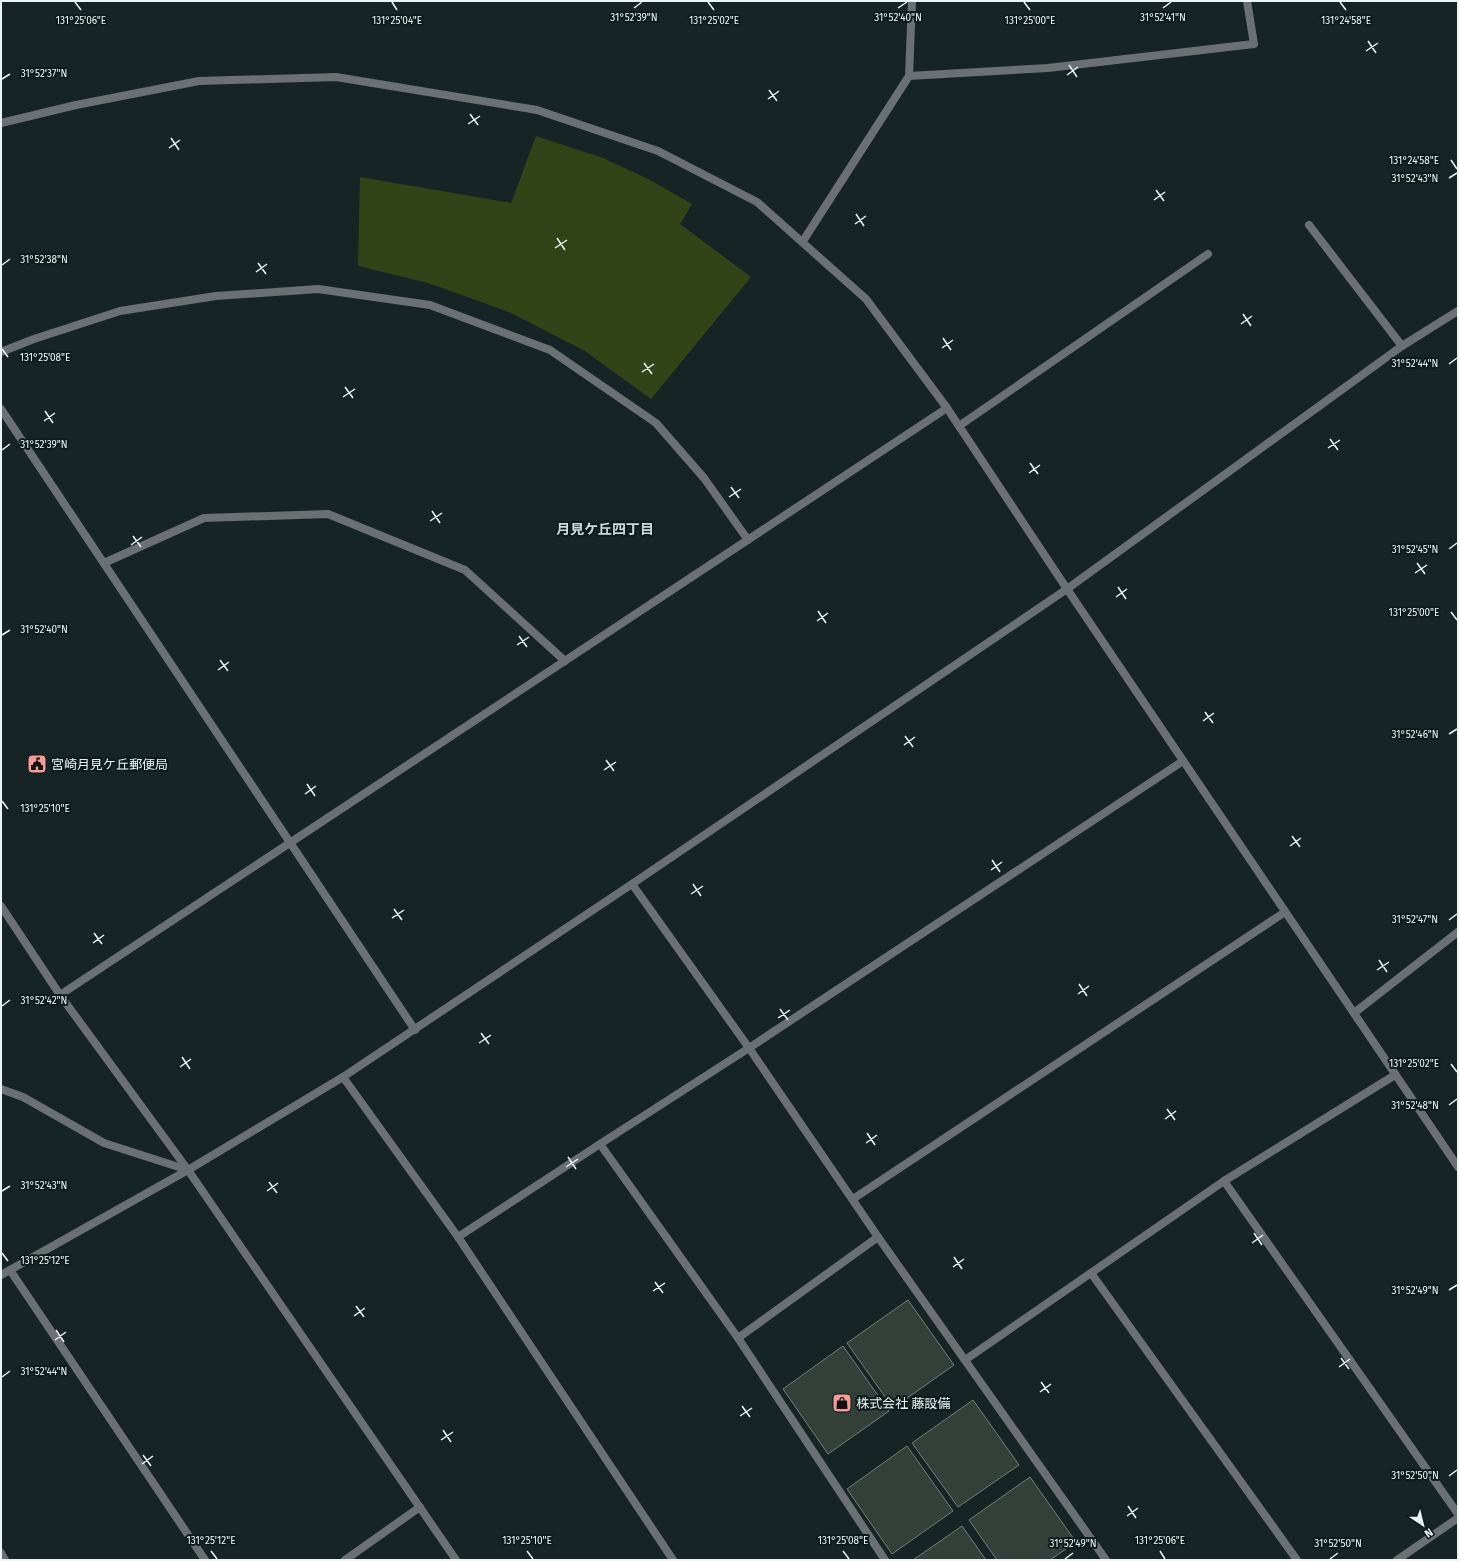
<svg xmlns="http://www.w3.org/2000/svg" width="1459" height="1561" viewBox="0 0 1459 1561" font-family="'Fira Sans','Noto Sans JP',sans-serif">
	<rect width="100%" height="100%" fill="#172425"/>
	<polygon fill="#324417" points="536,136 603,158 648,179 692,204 680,224 751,277 651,399 585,351 509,312 428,283 358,266 360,177 511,203"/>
	<g fill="#333f39" stroke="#738079">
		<polygon points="908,1300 954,1365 893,1408 847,1343"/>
		<polygon points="843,1346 889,1411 828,1454 783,1389"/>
		<polygon points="973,1400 1019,1465 958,1507 912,1443"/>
		<polygon points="907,1446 953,1511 892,1554 847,1489"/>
		<polygon points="1030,1477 1076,1542 1050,1560 997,1560 969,1520"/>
		<polygon points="962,1526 986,1560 913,1560"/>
	</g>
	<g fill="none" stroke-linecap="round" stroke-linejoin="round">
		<g stroke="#6b7073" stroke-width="8">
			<polyline points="909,76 1048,68 1254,44 1247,1"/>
			<polyline points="1,123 76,105 199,81 336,77 537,110 658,151 757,202 866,299 947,408 1067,589 1402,346 1458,311"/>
			<polyline points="1309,225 1402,346"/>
			<polyline points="803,241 909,76 912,1"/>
			<polyline points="1,352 34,339 120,311 216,296 318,289 430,305 550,350 656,423 704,478 748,540"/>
			<polyline points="1,409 415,1030"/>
			<polyline points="959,426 1208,254"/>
			<polyline points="104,563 204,518 328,514 465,570 565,661"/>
			<polyline points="632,884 749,1048 878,1237 1106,1560"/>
			<polyline points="60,995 947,408"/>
			<polyline points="1354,1013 1458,932"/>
			<polyline points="343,1077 458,1237 673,1560"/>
			<polyline points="1,1089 23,1097 104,1143 188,1170"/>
			<polyline points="600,1144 738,1338 885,1560"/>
			<polyline points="1224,1181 1458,1514"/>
			<polyline points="853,1199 1285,912"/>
			<polyline points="458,1237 600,1144 749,1048 1183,761"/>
			<polyline points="10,1270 205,1560"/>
			<polyline points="1091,1273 1297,1560"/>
			<polyline points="738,1338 878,1237"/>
			<polyline points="965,1360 1224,1181 1395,1075"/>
			<polyline points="1,1553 5,1560"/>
			<polyline points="345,1560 420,1507"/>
		</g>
		<g stroke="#6b7073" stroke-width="8">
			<polyline points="1,906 60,995 188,1170 456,1560"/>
			<polyline points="1,1275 188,1170 343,1077 632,884 1067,589 1458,1167"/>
			<polyline points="1397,1560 1458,1518"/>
		</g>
	</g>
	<path fill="none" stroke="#ecf5f5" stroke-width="1.5" d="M75,2L81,10M392,2L397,10M708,2L714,10M1024,2L1030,10M1340,2L1346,10M634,8L642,2M898,8L907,2M1163,8L1171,2M1368,41L1376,53M1366,51L1378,43M1069,65L1077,77M1067,75L1078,67M2,79L10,74M769,90L777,101M768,99L779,91M470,114L478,125M468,124L480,116M171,138L179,150M169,148L180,140M1451,160L1457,169M1449,178L1457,173M1156,190L1164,201M1154,200L1165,192M856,214L864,226M855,224L866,216M557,238L565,250M555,248L567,240M258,263L266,274M2,265L10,259M256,272L267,264M1243,314L1251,326M1241,324L1252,316M943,338L951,350M942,348L953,340M2,349L8,357M644,363L652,374M1449,364L1457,358M642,372L654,364M345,387L353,398M343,397L355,389M45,411L53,423M44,421L55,413M1330,439L1338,450M1328,448L1340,440M2,450L10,444M1030,463L1038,474M1029,473L1040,465M731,487L739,498M729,497L741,489M432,511L440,523M430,521L442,513M133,536L141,547M131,545L142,537M1449,549L1457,543M1417,563L1425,574M1415,573L1427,565M1118,587L1126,599M1116,597L1127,589M818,611L826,623M1451,612L1457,620M817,621L828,613M2,635L10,630M519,636L527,647M517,645L529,637M220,660L228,671M218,670L229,662M1205,712L1213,723M1203,721L1214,713M1449,734L1457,729M905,736L913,747M904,745L915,737M606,760L614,771M604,770L616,762M307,784L315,796M305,794L316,786M2,801L8,809M1292,836L1300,847M1290,846L1301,838M992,860L1000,872M991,870L1002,862M693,884L701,896M691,894L703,886M394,909L402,920M392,918L404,910M1449,920L1457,914M94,933L102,944M93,943L104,935M1379,960L1387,972M1377,970L1389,962M1079,984L1087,996M1078,994L1089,986M2,1006L10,1000M780,1009L788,1020M778,1018L790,1010M481,1033L489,1044M479,1043L491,1035M182,1057L190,1069M1451,1064L1457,1072M180,1067L191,1059M1449,1105L1457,1099M1167,1109L1175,1120M1165,1119L1176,1111M867,1133L875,1145M866,1143L877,1135M568,1157L576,1169M566,1167L578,1159M269,1182L277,1193M2,1191L10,1186M267,1191L278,1183M1254,1233L1262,1245M1252,1243L1263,1235M2,1253L8,1261M954,1257L962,1269M953,1267L964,1259M655,1282L663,1293M1449,1290L1457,1285M653,1291L665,1283M356,1306L364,1317M354,1316L365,1308M56,1330L64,1342M55,1340L66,1332M1341,1358L1349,1369M1339,1367L1350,1359M2,1377L10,1371M1041,1382L1049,1393M1040,1392L1051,1384M742,1406L750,1417M740,1416L752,1408M443,1430L451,1442M441,1440L453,1432M143,1455L151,1466M142,1464L153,1456M1449,1476L1457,1470M1128,1506L1136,1518M1127,1516L1138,1508M211,1551L217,1559M527,1551L533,1559M843,1551L849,1559M1160,1551L1165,1559M1065,1559L1073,1553M1330,1559L1338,1553"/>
	<defs>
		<symbol id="civic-square" viewBox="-11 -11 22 22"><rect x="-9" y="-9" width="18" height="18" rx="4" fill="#f59c96" stroke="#0e1b1b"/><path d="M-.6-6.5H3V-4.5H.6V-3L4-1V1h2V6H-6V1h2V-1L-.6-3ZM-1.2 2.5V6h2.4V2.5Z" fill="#111"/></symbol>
		<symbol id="shop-square" viewBox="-11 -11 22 22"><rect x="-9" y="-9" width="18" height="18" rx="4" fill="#f59c96" stroke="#0e1b1b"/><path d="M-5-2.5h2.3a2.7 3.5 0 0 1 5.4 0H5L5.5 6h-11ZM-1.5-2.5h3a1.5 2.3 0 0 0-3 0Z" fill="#111"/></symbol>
	</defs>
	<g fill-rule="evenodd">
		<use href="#civic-square" x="26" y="753" width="22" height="22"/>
		<use href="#shop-square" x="831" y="1392" width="22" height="22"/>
	</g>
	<g text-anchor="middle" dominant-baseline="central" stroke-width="4" stroke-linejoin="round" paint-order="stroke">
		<g font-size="13" fill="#ecf5f5" stroke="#0e1b1b" text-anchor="start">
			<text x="51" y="764">宮崎月見ケ丘郵便局</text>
			<text x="856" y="1403">株式会社 藤設備</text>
		</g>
		<g font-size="14" font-weight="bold" fill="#c9dada" stroke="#0e1b1b">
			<text x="605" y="529">月見ケ丘四丁目</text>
		</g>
	</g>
	<g font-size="10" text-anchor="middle" fill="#ecf5f5" stroke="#0e1b1b" stroke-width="4" stroke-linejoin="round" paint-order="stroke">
		<text x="634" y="21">31°52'39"N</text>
		<text x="898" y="21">31°52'40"N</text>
		<text x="1163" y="21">31°52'41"N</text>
		<text x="81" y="24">131°25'06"E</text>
		<text x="397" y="24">131°25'04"E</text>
		<text x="714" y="24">131°25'02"E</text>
		<text x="1030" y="24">131°25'00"E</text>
		<text x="1346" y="24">131°24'58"E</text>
		<text x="44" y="77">31°52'37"N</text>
		<text x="1414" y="164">131°24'58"E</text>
		<text x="1415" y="182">31°52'43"N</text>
		<text x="44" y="263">31°52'38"N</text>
		<text x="45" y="361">131°25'08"E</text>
		<text x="1415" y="367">31°52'44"N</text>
		<text x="44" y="448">31°52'39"N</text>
		<text x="1415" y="553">31°52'45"N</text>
		<text x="1414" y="616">131°25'00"E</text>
		<text x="44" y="633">31°52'40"N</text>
		<text x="1415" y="738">31°52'46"N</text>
		<text x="45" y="812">131°25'10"E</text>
		<text x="1415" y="923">31°52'47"N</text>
		<text x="44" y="1004">31°52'42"N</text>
		<text x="1414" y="1067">131°25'02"E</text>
		<text x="1415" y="1109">31°52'48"N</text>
		<text x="44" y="1189">31°52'43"N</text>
		<text x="45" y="1264">131°25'12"E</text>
		<text x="1415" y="1294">31°52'49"N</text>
		<text x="44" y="1375">31°52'44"N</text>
		<text x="1415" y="1479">31°52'50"N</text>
		<text x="211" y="1544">131°25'12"E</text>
		<text x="527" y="1544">131°25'10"E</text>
		<text x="843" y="1544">131°25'08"E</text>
		<text x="1160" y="1544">131°25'06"E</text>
		<text x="1073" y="1547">31°52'49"N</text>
		<text x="1338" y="1547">31°52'50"N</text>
	</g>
	<rect width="1459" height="1561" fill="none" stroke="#ecf5f5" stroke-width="4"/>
	<g transform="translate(1423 1525) rotate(145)" stroke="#0e1b1b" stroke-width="3" paint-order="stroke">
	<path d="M0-3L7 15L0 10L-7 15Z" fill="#ecf5f5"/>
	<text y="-6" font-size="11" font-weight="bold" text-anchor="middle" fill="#ecf5f5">N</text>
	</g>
</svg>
